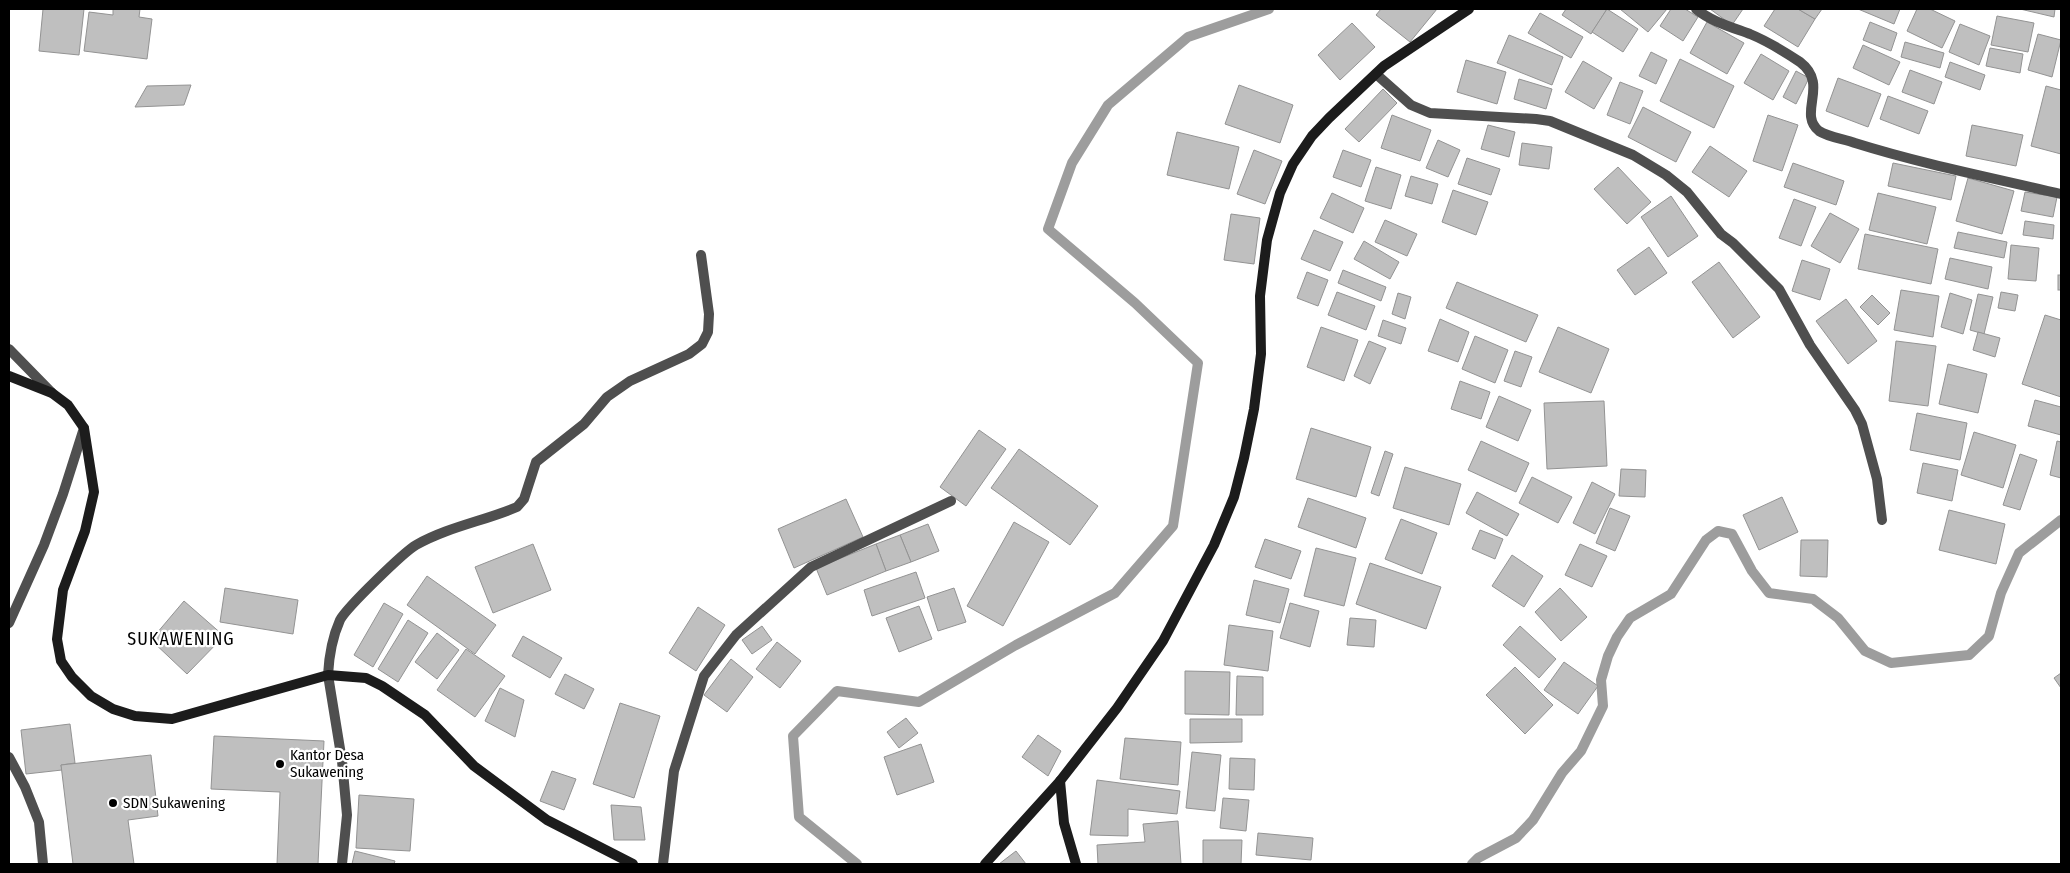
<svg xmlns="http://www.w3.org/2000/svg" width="2070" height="873" viewBox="0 0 2070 873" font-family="'Fira Sans Condensed',sans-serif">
	<rect width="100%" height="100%" fill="#fff"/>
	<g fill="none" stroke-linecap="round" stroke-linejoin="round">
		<g stroke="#9d9d9d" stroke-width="10">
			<polyline points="857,864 799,817 793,736 837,691 919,702 1016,645 1115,593 1173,526 1198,363 1135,303 1048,229 1072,163 1108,105 1188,37 1269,9"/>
			<polyline points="1472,864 1478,858 1516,838 1533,820 1562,773 1581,751 1603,706 1601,680 1608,656 1617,637 1630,618 1671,594 1706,540 1718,531 1732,534 1752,571 1769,593 1813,599 1838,618 1865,651 1891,663 1969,655 1989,636 2001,593 2019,553 2061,520"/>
		</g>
	</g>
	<g fill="#bfbfbf" stroke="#939393">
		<polygon points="43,9 84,9 79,55 39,51"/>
		<polygon points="113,9 140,9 139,17 152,19 147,59 84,51 89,12 113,15"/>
		<polygon points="1381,9 1437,9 1410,42 1376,15"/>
		<polygon points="1566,9 1607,9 1591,34 1562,15"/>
		<polygon points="1607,9 1638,29 1623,52 1592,32"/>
		<polygon points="1620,9 1667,9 1648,32"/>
		<polygon points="1671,9 1685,9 1698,17 1683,41 1660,26"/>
		<polygon points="1710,9 1743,9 1732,25"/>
		<polygon points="1775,9 1798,9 1815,19 1798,47 1764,26"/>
		<polygon points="1798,9 1822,9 1815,19"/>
		<polygon points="1858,9 1900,9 1894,24"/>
		<polygon points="1917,9 1930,9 1955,21 1942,48 1907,31"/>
		<polygon points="2020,9 2055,9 2054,17"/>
		<polygon points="1540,13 1583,37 1571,58 1528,33"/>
		<polygon points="1997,16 2034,23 2028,52 1991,45"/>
		<polygon points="1707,22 1744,43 1727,74 1690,53"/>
		<polygon points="1870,22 1897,33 1891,51 1863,40"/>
		<polygon points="1352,23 1375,47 1340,80 1318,55"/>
		<polygon points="1960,24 1990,36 1979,65 1949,52"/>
		<polygon points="2038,34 2061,40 2052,77 2028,70"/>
		<polygon points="1509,35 1563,57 1552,85 1497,63"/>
		<polygon points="1905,42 1944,53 1940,68 1901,57"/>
		<polygon points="1863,45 1900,62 1889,85 1853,68"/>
		<polygon points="1990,48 2023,54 2020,73 1986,66"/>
		<polygon points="1651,52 1667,60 1656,84 1639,76"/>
		<polygon points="1761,54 1789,71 1773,100 1744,83"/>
		<polygon points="1680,59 1734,86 1714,128 1660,101"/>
		<polygon points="1466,60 1506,72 1497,104 1457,92"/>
		<polygon points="1583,61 1612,78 1594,109 1565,92"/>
		<polygon points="1950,62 1985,75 1980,90 1945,77"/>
		<polygon points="1910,70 1942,82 1934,104 1902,92"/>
		<polygon points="1796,71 1809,78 1796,104 1783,97"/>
		<polygon points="1838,78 1881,94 1868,127 1826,111"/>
		<polygon points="1519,79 1552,89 1546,109 1514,99"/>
		<polygon points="1620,82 1643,91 1630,124 1607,115"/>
		<polygon points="191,85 184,105 135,107 147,86"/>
		<polygon points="1239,85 1293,105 1280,143 1225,124"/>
		<polygon points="2046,86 2061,90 2061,154 2031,146"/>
		<polygon points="1383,89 1397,103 1359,142 1345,129"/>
		<polygon points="1888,96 1928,111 1919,134 1880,119"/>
		<polygon points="1643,107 1691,132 1676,162 1628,137"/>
		<polygon points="1392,115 1431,130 1420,161 1381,148"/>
		<polygon points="1768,115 1798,125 1782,171 1753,161"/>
		<polygon points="1488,125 1515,132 1509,157 1481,149"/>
		<polygon points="1972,125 2023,135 2016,166 1966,156"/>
		<polygon points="1177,132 1239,147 1229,189 1167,175"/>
		<polygon points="1438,140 1460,150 1448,177 1426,168"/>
		<polygon points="1522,143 1552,147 1549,169 1519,165"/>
		<polygon points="1710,146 1747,171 1729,197 1692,172"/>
		<polygon points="1254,150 1282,161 1265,204 1237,194"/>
		<polygon points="1343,150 1371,160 1361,187 1333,177"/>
		<polygon points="1467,158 1500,169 1491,195 1458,184"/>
		<polygon points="1793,163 1844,181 1836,205 1784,187"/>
		<polygon points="1893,163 1956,176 1951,200 1888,186"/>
		<polygon points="1376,167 1401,175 1391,209 1365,201"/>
		<polygon points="1618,167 1651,202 1627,224 1594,189"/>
		<polygon points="1411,176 1438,184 1432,204 1405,196"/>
		<polygon points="1968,178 2014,191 2002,234 1956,221"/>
		<polygon points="1453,190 1488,202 1476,235 1442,222"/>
		<polygon points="2025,192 2057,197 2053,217 2021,211"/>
		<polygon points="1332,193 1364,208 1353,233 1320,218"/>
		<polygon points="1878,193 1936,207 1927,244 1869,230"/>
		<polygon points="1671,196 1698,236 1668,257 1641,217"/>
		<polygon points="1794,199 1816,207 1801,246 1779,238"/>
		<polygon points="1830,213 1859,229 1840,263 1811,246"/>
		<polygon points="1231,214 1260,218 1254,264 1224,260"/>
		<polygon points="1385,220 1417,234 1407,256 1375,242"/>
		<polygon points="2025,221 2054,225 2053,239 2023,235"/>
		<polygon points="1314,230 1343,242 1330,271 1301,259"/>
		<polygon points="1958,232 2007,242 2004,258 1954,248"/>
		<polygon points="1865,234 1938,249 1931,284 1858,269"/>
		<polygon points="1364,241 1399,262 1390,279 1354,259"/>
		<polygon points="2011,245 2039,248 2036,281 2008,279"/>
		<polygon points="1649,247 1667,273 1635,295 1617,270"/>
		<polygon points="1950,258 1992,267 1988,289 1945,279"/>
		<polygon points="1802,260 1830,269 1820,300 1792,291"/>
		<polygon points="1719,262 1760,317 1733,338 1692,282"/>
		<polygon points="1343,270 1386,287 1381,301 1338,283"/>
		<polygon points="1307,272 1328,280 1318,306 1297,298"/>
		<rect x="2058" y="275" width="3" height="15"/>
		<polygon points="1457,282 1538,315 1526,342 1446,308"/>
		<polygon points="1901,290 1939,296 1933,337 1894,330"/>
		<polygon points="1337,292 1375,306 1366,330 1328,315"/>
		<polygon points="2001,292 2018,295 2015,311 1998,308"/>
		<polygon points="1398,293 1411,297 1405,319 1392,314"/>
		<polygon points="1950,293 1972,300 1963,334 1941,327"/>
		<polygon points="1978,294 1993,297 1984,334 1970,330"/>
		<polygon points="1872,295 1890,313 1878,325 1860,307"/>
		<polygon points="1846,299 1877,341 1848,364 1816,321"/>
		<polygon points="2045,315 2061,320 2061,397 2022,384"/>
		<polygon points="1440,319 1469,332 1458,362 1428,351"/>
		<polygon points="1383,320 1406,328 1401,344 1378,336"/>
		<polygon points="1321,327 1358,340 1344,381 1307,367"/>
		<polygon points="1558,327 1609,349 1591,393 1539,372"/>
		<polygon points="1978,332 2000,338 1995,357 1973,350"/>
		<polygon points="1475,336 1508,350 1495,383 1462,369"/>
		<polygon points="1369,341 1386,348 1370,384 1354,376"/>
		<polygon points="1896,341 1936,346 1928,406 1889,401"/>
		<polygon points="1515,351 1532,357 1521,387 1504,381"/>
		<polygon points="1948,364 1987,374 1978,413 1939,404"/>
		<polygon points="1460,381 1490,392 1481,419 1451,409"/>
		<polygon points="1499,396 1531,410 1518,441 1486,427"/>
		<polygon points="2035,400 2061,407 2061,435 2028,426"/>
		<polygon points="1604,401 1607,466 1547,469 1544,403"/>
		<polygon points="1917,413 1967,423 1960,460 1910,450"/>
		<polygon points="1311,428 1371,447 1356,497 1296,479"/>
		<polygon points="979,430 1006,449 966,506 940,487"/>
		<polygon points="1974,432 2016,445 2003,488 1961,475"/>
		<polygon points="1481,441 1529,463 1516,492 1468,470"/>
		<polygon points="2057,441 2061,442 2061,478 2050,475"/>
		<polygon points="1019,449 1098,506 1070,545 991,488"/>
		<polygon points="1385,451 1393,454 1379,496 1371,493"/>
		<polygon points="2020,454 2037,460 2020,510 2003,505"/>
		<polygon points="1923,463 1958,470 1952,501 1917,493"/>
		<polygon points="1405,467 1461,484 1449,525 1393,508"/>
		<polygon points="1621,469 1646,470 1645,497 1619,496"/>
		<polygon points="1532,477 1572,497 1558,523 1519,503"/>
		<polygon points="1592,482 1615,494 1595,534 1573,523"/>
		<polygon points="1477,492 1519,514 1507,536 1466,513"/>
		<polygon points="1782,497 1798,532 1759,550 1743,515"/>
		<polygon points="1308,498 1366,518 1356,548 1298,527"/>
		<polygon points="846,499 863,537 794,568 778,529"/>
		<polygon points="1610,508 1630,516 1615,551 1596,543"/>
		<polygon points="1949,510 2005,524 1996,564 1939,550"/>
		<polygon points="1401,519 1437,533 1422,574 1385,559"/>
		<polygon points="1014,522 1049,542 1003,626 967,606"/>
		<polygon points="928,524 939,551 911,562 900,535"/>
		<polygon points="1480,530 1503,539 1495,559 1472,549"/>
		<polygon points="900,535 911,562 886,571 876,544"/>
		<polygon points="1265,539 1301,551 1291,579 1255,567"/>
		<polygon points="1801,540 1828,540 1827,577 1800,576"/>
		<polygon points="533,544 551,590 493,613 475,567"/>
		<polygon points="876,544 886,571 827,595 816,568"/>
		<polygon points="1580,544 1607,556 1592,587 1565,575"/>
		<polygon points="1316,548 1356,558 1344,606 1304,596"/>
		<polygon points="1512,555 1543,576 1524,607 1492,586"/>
		<polygon points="1370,563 1441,587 1426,629 1356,604"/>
		<polygon points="916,572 925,598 872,616 864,590"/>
		<polygon points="427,576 496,625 475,654 407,605"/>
		<polygon points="1254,580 1289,589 1280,623 1246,615"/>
		<polygon points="225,588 298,600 293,634 220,622"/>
		<polygon points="954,588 966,622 938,631 927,597"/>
		<polygon points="1560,588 1587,617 1561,641 1535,612"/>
		<polygon points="184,601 224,636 187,674 151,640"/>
		<polygon points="384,603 403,614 373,667 354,655"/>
		<polygon points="1290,603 1319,611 1310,647 1280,638"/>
		<polygon points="919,606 932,639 899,652 886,618"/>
		<polygon points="698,607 725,625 696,671 669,653"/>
		<polygon points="1350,618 1376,620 1374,647 1347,645"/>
		<polygon points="408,620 428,633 398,682 378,669"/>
		<polygon points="1229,625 1273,631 1268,671 1224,665"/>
		<polygon points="762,626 772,640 752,654 742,640"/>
		<polygon points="1520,626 1556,659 1539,678 1503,645"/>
		<polygon points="437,633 459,650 437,679 415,662"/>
		<polygon points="523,636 562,658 550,678 512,656"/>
		<polygon points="777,642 801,661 780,688 756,669"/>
		<polygon points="466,649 505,676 475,717 437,690"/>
		<polygon points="731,659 753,677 727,712 704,695"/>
		<polygon points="1564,662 1598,686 1578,714 1544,690"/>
		<polygon points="1515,667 1553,705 1525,734 1486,695"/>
		<polygon points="1185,671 1230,672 1229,715 1185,714"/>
		<polygon points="2061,673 2061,688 2054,678"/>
		<polygon points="565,674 594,689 584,709 555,694"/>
		<polygon points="1237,676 1263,677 1263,715 1236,715"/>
		<polygon points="500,688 524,700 515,737 485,721"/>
		<polygon points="620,703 660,716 634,798 593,784"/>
		<polygon points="906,718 918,733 899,748 887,732"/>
		<polygon points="1190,719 1242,719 1242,742 1190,743"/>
		<polygon points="70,724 75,763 61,765 62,770 26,774 21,730"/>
		<polygon points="1038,735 1061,751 1048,776 1022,757"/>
		<polygon points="214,736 324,741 318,864 277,864 280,792 211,789"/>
		<polygon points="1125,738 1181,742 1178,785 1120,779"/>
		<polygon points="921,744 934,782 897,795 884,757"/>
		<polygon points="1192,752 1221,755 1215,811 1186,808"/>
		<polygon points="151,755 158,816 128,820 134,864 73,864 61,765"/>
		<polygon points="1230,758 1255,759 1254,790 1229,789"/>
		<polygon points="552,771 576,779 564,810 540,801"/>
		<polygon points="1097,780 1180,791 1177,814 1128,809 1128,836 1090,835"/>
		<polygon points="359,795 414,799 410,851 356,848"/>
		<polygon points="1223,798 1249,800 1246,831 1220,828"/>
		<polygon points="611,805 641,807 645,840 614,840"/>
		<polygon points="1178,821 1181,864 1098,864 1097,845 1145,842 1143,824"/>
		<polygon points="1258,833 1313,838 1311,860 1256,855"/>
		<polygon points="1203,840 1242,840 1241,864 1203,864"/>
		<polygon points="355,851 395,861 394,864 352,864"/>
		<polygon points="1016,851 1026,864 999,864"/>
	</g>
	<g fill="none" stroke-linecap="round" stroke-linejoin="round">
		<polyline stroke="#4f4f4f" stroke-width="10" points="328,675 342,761 347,815 342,864"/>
		<g stroke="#4f4f4f" stroke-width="10">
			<path d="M1696,9C1712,22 1731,27 1750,34C1767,41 1785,52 1800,62C1830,85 1797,113 1819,131C1828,137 1844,139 1855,143C1922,164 1993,178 2061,194"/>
			<polyline points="1376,74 1411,105 1430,113 1536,119 1550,121 1633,155 1666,175 1687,192 1721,234 1733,243 1779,289 1810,345 1855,410 1862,424 1877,479 1882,520"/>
			<polyline points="9,349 52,393"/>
			<polyline points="9,623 44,545 63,494 84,428"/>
			<path d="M328,675C329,656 332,638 340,620C347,607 404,552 416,545C448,527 484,521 517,507L524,499L536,462L584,424L607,397L630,381L689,354L702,344L708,332L709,314L701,255"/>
			<polyline points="9,757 25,787 39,822 43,864"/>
			<polyline points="663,864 674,771 704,676 736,635 811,567 951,501"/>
		</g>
		<g stroke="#1c1c1c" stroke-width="10">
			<polyline points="9,376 52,393 68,405 84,428 94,492 85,531 63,590 57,639 61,661 72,677 91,696 113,709 135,716 172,719 328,675 366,678 382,686 425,715 474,766 547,820 633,864"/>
			<polyline points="1060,781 1064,823 1076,864"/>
			<polyline points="985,864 1060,781 1117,708 1163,641 1214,545 1234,497 1244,458 1254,409 1261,354 1260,296 1267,240 1280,193 1293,164 1312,136 1329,118 1384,66 1469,9"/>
		</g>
	</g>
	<g fill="#000" stroke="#fff" stroke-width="2">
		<circle cx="280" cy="764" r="5"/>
		<circle cx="113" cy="803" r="5"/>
	</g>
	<g text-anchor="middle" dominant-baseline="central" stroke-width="4.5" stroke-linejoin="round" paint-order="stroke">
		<g font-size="15" fill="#000" stroke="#fff" text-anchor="start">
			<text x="290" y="755">Kantor Desa<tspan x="290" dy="17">Sukawening</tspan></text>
			<text x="123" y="803">SDN Sukawening</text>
		</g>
		<g font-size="18" letter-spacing="1" fill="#000" stroke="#fff">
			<text x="181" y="639">SUKAWENING</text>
		</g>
	</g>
	<rect width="2070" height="873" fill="none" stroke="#000000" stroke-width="20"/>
</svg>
